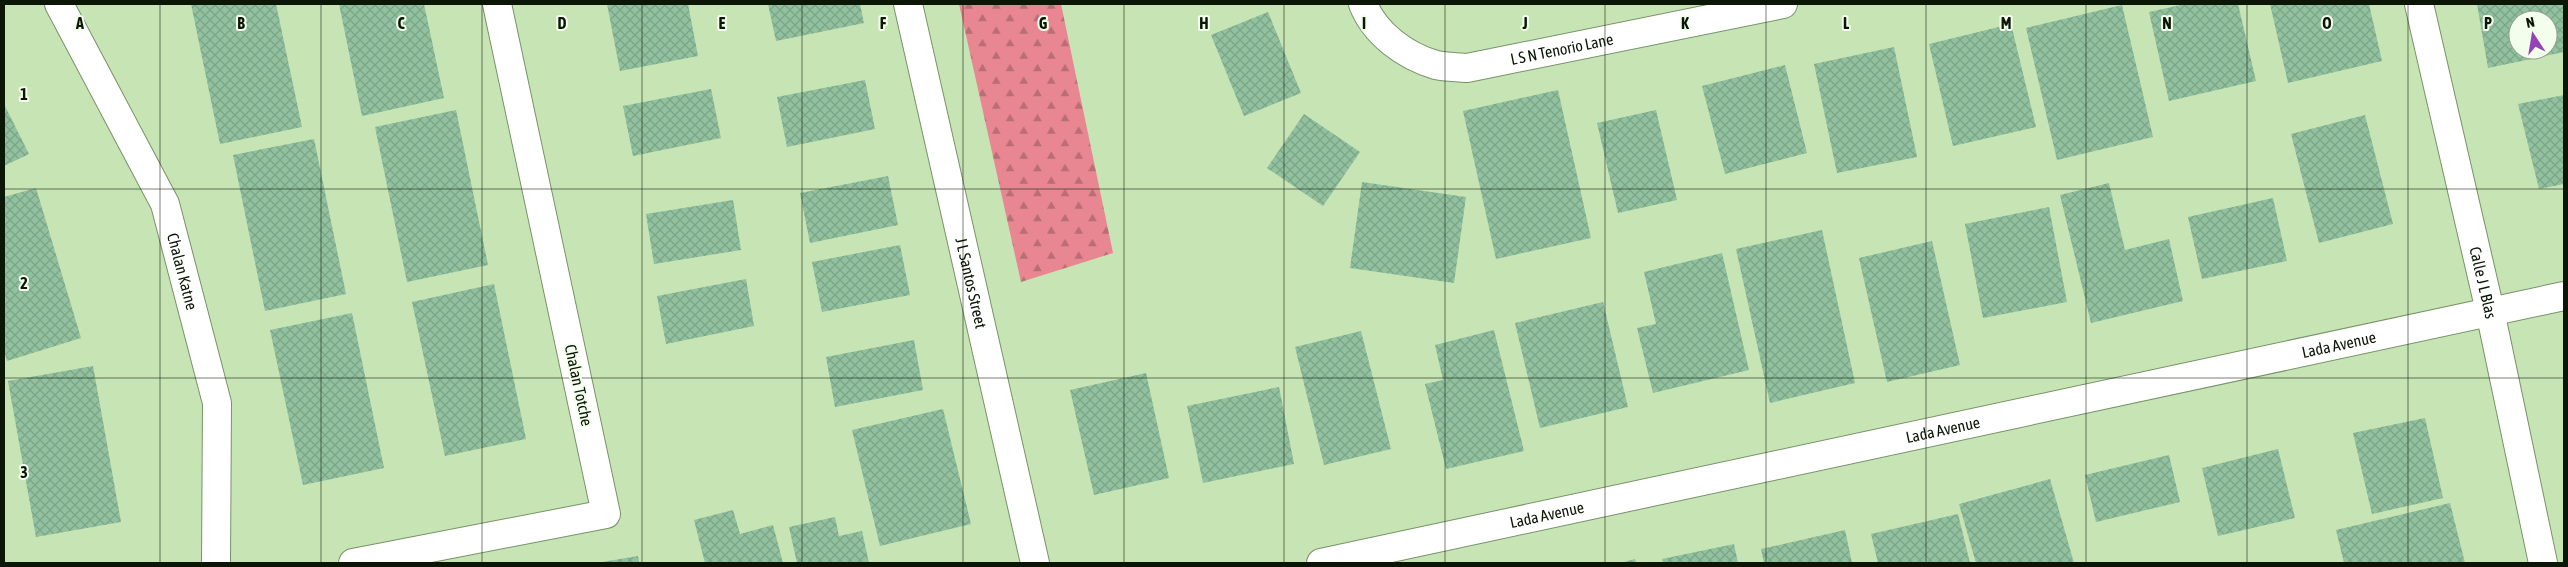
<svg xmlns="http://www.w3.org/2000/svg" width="2568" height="567" viewBox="0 0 2568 567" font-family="'Asap Condensed',sans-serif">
	<defs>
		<pattern id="forest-firs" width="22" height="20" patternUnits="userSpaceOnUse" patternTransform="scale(1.25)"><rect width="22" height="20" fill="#e88791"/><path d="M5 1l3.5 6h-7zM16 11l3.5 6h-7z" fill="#ba6d74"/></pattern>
		<pattern id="building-cross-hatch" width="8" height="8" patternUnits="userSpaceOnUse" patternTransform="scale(1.25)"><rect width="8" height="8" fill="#91c19f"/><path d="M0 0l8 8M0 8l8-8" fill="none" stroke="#7ca587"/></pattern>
	</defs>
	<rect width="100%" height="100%" fill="#c7e4b5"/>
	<polygon fill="url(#forest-firs)" points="959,4 1061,4 1113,253 1021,282"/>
	<g fill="url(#building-cross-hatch)" fill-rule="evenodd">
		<polygon points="191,4 276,4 302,127 220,144"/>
		<polygon points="339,4 424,4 444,98 362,116"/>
		<polygon points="607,4 688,4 698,56 620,71"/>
		<polygon points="768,4 860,4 864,23 776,41"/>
		<polygon points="2185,4 2238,4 2256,81 2169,101 2149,12"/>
		<polygon points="2270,4 2369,4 2382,61 2288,83"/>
		<path d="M2477,4H2564V52L2488,68ZM2518,20H2548V50H2518Z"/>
		<polygon points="2122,5 2153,137 2057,160 2026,28"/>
		<polygon points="1268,12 1301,93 1244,116 1211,35"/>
		<polygon points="2011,24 2036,127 1953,146 1929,44"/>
		<polygon points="1894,47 1917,157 1837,173 1814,64"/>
		<polygon points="1785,65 1807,153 1725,174 1702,86"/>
		<polygon points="865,80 875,129 787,147 777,97"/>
		<polygon points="711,89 721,138 633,156 623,106"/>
		<polygon points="1558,90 1591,238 1496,259 1463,111"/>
		<polygon points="2564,95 2564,184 2539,189 2518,104"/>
		<polygon points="4,104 29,154 4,166"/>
		<polygon points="456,110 488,265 407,282 375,127"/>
		<polygon points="1656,110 1677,200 1618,213 1597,123"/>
		<polygon points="1304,114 1360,152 1323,206 1267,168"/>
		<polygon points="2365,115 2393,224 2319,243 2291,134"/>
		<polygon points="314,139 346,294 265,311 233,155"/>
		<polygon points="888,176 898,225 810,243 800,193"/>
		<polygon points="1362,182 1466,197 1454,283 1350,268"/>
		<polygon points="2109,183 2125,250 2169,239 2183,301 2091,323 2060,195"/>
		<polygon points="36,188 81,338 7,361 4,351 4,197"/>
		<polygon points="2273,198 2287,261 2202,279 2188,217"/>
		<polygon points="733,200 741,250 654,264 646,214"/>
		<polygon points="2049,207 2067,302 1983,318 1965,224"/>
		<polygon points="1822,230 1855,383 1770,403 1736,249"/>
		<polygon points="1932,241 1960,365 1887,382 1859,258"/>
		<polygon points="900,245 910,295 822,312 812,262"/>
		<polygon points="1722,253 1749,370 1653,393 1637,328 1656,324 1644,272"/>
		<polygon points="746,279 754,326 666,344 657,296"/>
		<polygon points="494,284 526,439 445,456 412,302"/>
		<polygon points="1603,302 1628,407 1540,428 1515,323"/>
		<polygon points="352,313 384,468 303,485 270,330"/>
		<polygon points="1494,330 1524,451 1446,469 1425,384 1443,380 1435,345"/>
		<polygon points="1361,331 1391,449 1324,465 1295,347"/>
		<polygon points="914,340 923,390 835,407 826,357"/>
		<polygon points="93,366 121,522 36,537 8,381"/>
		<polygon points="1146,373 1169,478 1094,495 1070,390"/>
		<polygon points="1279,387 1294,464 1203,483 1187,406"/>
		<polygon points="943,409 971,524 880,546 852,430"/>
		<polygon points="2425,418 2443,498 2372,514 2353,433"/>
		<polygon points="2278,449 2295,518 2218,536 2202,468"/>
		<polygon points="2169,455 2180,502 2096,522 2085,475"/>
		<polygon points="2050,479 2074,563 1976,563 1959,504"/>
		<polygon points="2450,503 2465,563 2344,563 2336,530"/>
		<polygon points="733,510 740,534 773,525 783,563 705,563 694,520"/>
		<polygon points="1958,514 1970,563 1878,563 1871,534"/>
		<polygon points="835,517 839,536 862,531 869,563 797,563 789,527"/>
		<polygon points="1845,530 1852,563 1764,563 1761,549"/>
		<polygon points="1734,544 1738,563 1663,563 1662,559"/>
		<polygon points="638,556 639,563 602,563 602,562"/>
		<polygon points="1635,559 1636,563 1620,563"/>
	</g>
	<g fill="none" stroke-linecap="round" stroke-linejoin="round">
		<defs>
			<g id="minor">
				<path id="s1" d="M59,4L165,204L217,403L216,563"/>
				<path id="s2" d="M908,4L1035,563"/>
				<path id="s3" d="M1363,4C1375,34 1405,56 1436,65C1445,67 1457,67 1467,68L1783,4"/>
				<path id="s4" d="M2419,4L2490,311L2543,563"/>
				<polyline points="353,563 606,514 497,4"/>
				<path id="s5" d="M1321,563L2564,296"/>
			</g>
		</defs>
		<use href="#minor" stroke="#789368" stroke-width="30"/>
		<use href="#minor" stroke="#fff" stroke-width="28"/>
	</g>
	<path fill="none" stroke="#0c1606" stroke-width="1" stroke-opacity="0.55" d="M160,4V563M321,4V563M482,4V563M642,4V563M802,4V563M963,4V563M1124,4V563M1284,4V563M1445,4V563M1605,4V563M1766,4V563M1926,4V563M2086,4V563M2247,4V563M2408,4V563M4,189H2564M4,378H2564"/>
	<g text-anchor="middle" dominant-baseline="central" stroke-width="4" stroke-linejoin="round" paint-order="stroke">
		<g font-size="16" fill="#0c1606" stroke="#f3ffec">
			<text stroke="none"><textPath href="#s3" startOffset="226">L S N Tenorio Lane</textPath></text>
			<text stroke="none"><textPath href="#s1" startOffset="296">Chalan Katne</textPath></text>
			<text stroke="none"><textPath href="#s4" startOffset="286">Calle J L Blas</textPath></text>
			<text stroke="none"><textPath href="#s2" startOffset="286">J L Santos Street</textPath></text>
			<text stroke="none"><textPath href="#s5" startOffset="1041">Lada Avenue</textPath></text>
			<text transform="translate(579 385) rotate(78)">Chalan Totche</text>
			<text stroke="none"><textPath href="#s5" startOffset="636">Lada Avenue</textPath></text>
			<text stroke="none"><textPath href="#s5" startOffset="231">Lada Avenue</textPath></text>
		</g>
	</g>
	<g font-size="16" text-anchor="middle" font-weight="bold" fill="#0c1606" stroke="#f3ffec" stroke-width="4" stroke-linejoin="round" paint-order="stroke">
		<text x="80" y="29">A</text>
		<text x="241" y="29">B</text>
		<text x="401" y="29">C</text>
		<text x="562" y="29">D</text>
		<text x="722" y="29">E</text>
		<text x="883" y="29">F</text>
		<text x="1043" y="29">G</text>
		<text x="1204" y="29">H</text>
		<text x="1364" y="29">I</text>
		<text x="1525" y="29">J</text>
		<text x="1685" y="29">K</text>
		<text x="1846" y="29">L</text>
		<text x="2006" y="29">M</text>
		<text x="2167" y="29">N</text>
		<text x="2327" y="29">O</text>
		<text x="2488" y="29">P</text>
		<text x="24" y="100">1</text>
		<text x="24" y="289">2</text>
		<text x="24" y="478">3</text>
	</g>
	<rect width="2568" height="567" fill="none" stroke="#0c1606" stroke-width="10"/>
	<g transform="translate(2533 35) rotate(348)"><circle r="24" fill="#f3ffec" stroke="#97a290"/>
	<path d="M0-4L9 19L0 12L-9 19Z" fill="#9345b5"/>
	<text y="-8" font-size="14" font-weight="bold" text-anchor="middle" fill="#0c1606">N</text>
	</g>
</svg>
